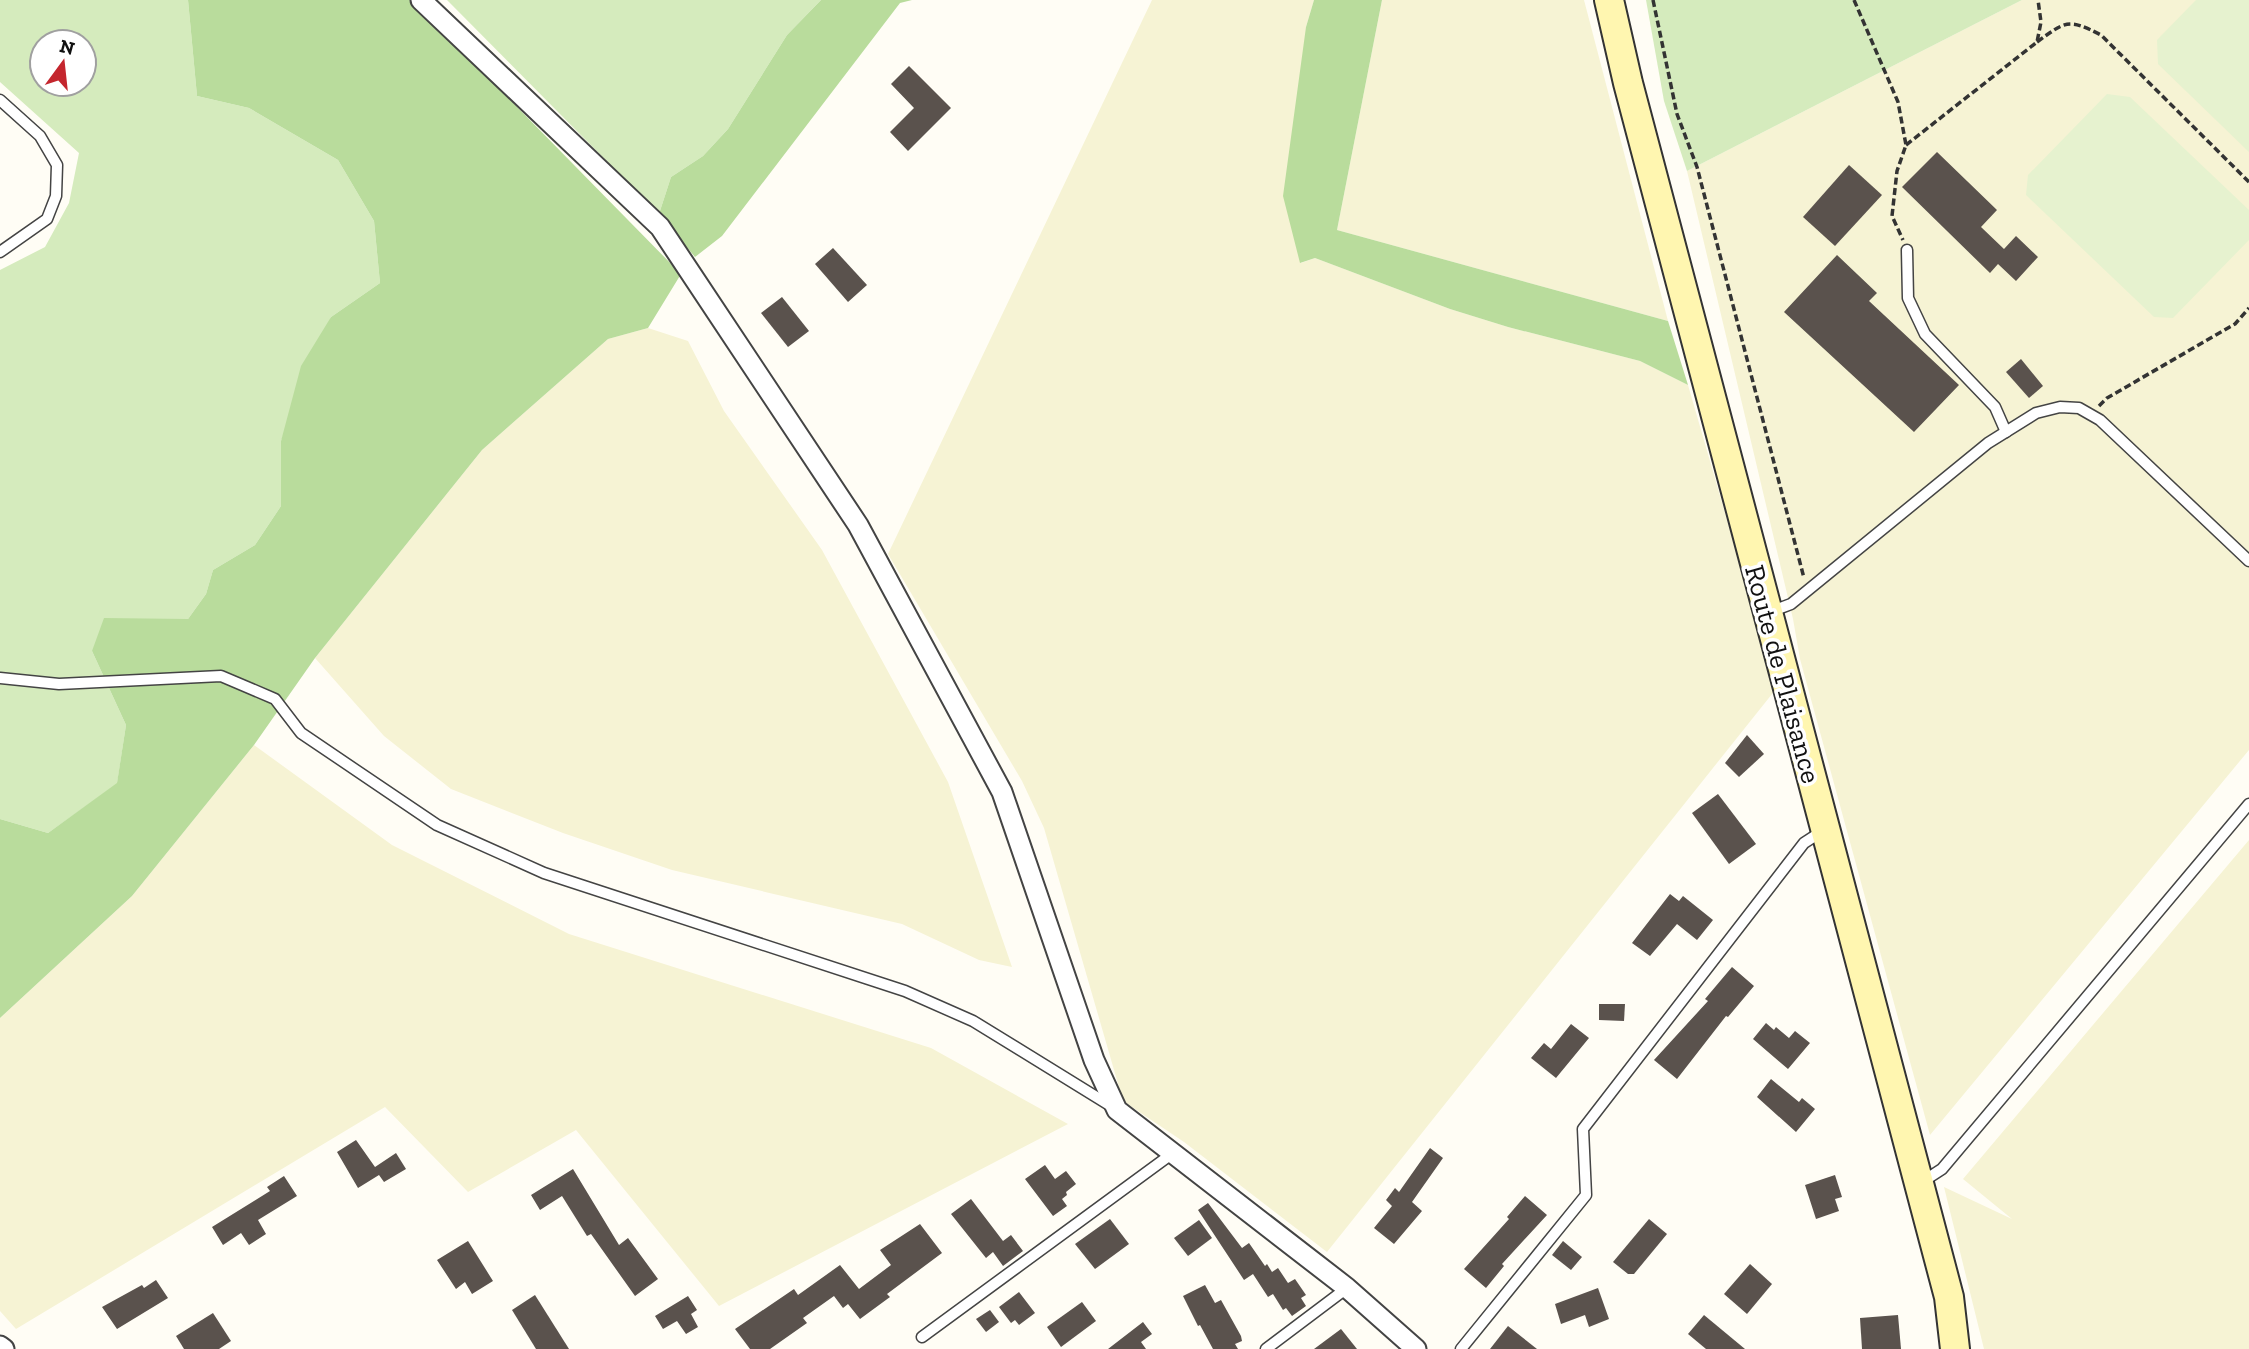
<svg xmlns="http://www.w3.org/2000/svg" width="2249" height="1349" viewBox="0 0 2249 1349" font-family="'Zilla Slab',serif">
	<rect width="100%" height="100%" fill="#fffdf5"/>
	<g fill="#f6f3d4">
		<polygon points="1152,0 1314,0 1306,27 1301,263 1315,258 1450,309 1508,327 1640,361 1688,385 1776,689 1327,1252 1184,1142 1123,1101 1044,828 1022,781 888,554"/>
		<polygon points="1382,0 1584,0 1668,321 1337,230"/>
		<polygon points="2022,0 2249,0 2249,750 1930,1135 1800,659 1793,619 1687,171"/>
		<polygon points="648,328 688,341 724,411 822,550 948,782 1012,967 979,960 902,924 672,870 563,833 451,789 384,736 315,658 482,450 608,339"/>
		<polygon points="254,745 392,845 569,934 931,1048 1068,1124 719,1306 576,1130 468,1192 385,1107 16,1329 0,1311 0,1018 132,896"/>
		<polygon points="2249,840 2249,1349 1984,1349 1944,1187 2012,1219 1963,1179"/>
	</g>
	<g fill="#d5ebbd" fill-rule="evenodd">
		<path d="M0,0H188L197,96L249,108L338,160L374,221L380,283L331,317L281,441V506L255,545L213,570L206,594L188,619L92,651L126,725L117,784L48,833L0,819V270L45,247L69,203L79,153L0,82ZM42,42H84V84H42Z"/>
		<polygon points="447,0 821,0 787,35 728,129 703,156 671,177 659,214"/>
		<polygon points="1646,0 2022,0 1687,171 1664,101"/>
	</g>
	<g fill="#b9dc9c">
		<polygon points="188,0 412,0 681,274 648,328 608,339 482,450 315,658 254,745 132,896 0,1018 0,819 48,833 117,783 126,725 92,651 104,618 188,619 206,594 213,570 255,545 281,506 281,441 301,366 331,317 380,283 374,221 338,160 249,108 197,96"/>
		<polygon points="821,0 912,0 900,3 722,236 695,257 659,214 671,177 703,156 728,129 787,35"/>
		<polygon points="1314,0 1382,0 1337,230 1668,321 1688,385 1640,361 1508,327 1450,309 1315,258 1300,263 1283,196 1306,27"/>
	</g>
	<g fill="#e6f2cf">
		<polygon points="2196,0 2249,0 2249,152 2158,64 2157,40"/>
		<polygon points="2107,94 2130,97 2249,210 2249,240 2173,318 2154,317 2026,195 2028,175"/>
	</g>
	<g fill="#5a524d">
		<polygon points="909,66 951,108 908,151 890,132 914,108 891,84"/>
		<polygon points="1937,152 1997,210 1981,227 2004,249 2016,236 2038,257 2016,281 1998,264 1990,273 1902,187"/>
		<polygon points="1849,165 1882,195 1835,246 1803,217"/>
		<polygon points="833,248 867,285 848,302 815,264"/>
		<polygon points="1837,255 1877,293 1869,301 1959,385 1914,432 1784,312"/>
		<polygon points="782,297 809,331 788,347 761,313"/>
		<polygon points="2021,359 2043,386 2029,398 2006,372"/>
		<polygon points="1747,735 1764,754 1739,777 1725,763"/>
		<polygon points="1718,794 1756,844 1729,864 1692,813"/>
		<polygon points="1670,894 1679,901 1683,896 1713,920 1697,940 1677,924 1650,956 1632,943"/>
		<polygon points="1732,967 1754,986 1728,1017 1726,1016 1677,1079 1654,1060 1708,1001 1705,999"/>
		<polygon points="1599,1004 1625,1004 1624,1021 1599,1020"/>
		<polygon points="1766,1023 1774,1030 1776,1027 1789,1038 1795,1031 1810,1043 1788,1069 1753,1039"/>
		<polygon points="1571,1024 1589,1038 1556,1078 1531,1058 1544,1043 1551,1049"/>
		<polygon points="1771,1079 1799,1102 1802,1098 1815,1109 1796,1132 1757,1097"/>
		<polygon points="356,1140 375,1167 396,1153 406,1169 384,1182 379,1175 358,1188 337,1152"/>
		<polygon points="1430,1148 1443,1158 1412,1202 1422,1211 1394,1244 1374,1228 1392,1206 1386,1200 1395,1188 1399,1192"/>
		<polygon points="1045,1165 1055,1179 1066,1171 1076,1184 1066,1192 1067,1195 1062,1199 1067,1206 1053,1216 1025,1179"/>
		<polygon points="573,1169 619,1245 628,1238 658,1279 635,1296 591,1234 587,1236 562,1196 540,1210 531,1195"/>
		<polygon points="1835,1175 1842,1197 1835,1199 1839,1211 1816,1219 1805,1185"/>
		<polygon points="284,1176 297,1196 258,1220 266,1234 249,1245 241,1233 223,1245 212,1227 270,1191 267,1187"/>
		<polygon points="1525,1196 1547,1215 1502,1264 1504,1266 1486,1288 1464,1269 1509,1219 1507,1217"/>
		<polygon points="971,1199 1003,1241 1011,1235 1023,1251 1003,1266 993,1252 986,1258 951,1214"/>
		<polygon points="1208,1203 1242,1248 1249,1243 1265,1266 1267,1264 1272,1272 1278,1268 1288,1283 1295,1279 1306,1295 1301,1298 1306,1306 1292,1316 1286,1308 1283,1310 1273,1294 1268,1297 1253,1274 1244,1280 1198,1210"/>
		<polygon points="1110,1219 1129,1244 1095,1269 1075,1244"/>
		<polygon points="1649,1219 1667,1234 1634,1274 1628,1274 1613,1262"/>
		<polygon points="1199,1220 1212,1238 1188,1256 1174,1238"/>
		<polygon points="920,1224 942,1253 887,1294 890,1297 860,1319 848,1304 843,1308 834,1296 803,1318 807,1323 770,1349 750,1349 735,1329 794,1289 798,1295 840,1265 859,1289 891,1265 880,1250"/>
		<polygon points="468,1241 493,1281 472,1294 465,1282 456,1289 437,1260"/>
		<polygon points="1563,1241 1582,1257 1571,1270 1552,1255"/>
		<polygon points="1750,1264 1772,1284 1747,1314 1724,1294"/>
		<polygon points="156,1280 168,1298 117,1329 102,1307 142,1285 144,1288"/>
		<polygon points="1205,1285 1215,1303 1221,1300 1241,1336 1242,1341 1235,1344 1238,1349 1213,1349 1200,1325 1198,1326 1183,1296"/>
		<polygon points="1598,1288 1609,1319 1589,1327 1585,1315 1561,1324 1555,1304"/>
		<polygon points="1019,1292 1035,1313 1019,1325 1015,1320 1011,1323 999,1307"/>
		<polygon points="535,1295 569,1349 536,1349 512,1310"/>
		<polygon points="688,1296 697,1310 691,1314 698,1327 686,1334 677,1321 663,1329 655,1316"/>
		<polygon points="1082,1302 1096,1321 1061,1347 1047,1327"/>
		<polygon points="990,1310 999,1322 986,1332 976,1319"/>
		<polygon points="213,1313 231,1341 219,1349 184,1349 176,1336"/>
		<polygon points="1704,1315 1745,1349 1706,1349 1688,1334"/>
		<polygon points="1898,1315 1901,1349 1862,1349 1860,1318"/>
		<polygon points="1143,1322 1152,1334 1141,1342 1146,1349 1108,1349"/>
		<polygon points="1508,1326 1537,1349 1490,1349"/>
		<polygon points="1341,1329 1357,1349 1314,1349"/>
	</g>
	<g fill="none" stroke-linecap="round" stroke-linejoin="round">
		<defs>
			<g id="lane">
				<polyline points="0,100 40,136 57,165 56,196 47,219 0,252"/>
				<polyline points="1907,250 1908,298 1925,334 1995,407 2006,432"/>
				<polyline points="1770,612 1791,604 1988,443 2036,413 2060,407 2079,408 2100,420 2249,561"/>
				<polyline points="0,678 59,684 221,676 275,699 301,733 437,825 544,873 905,991 973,1021 1111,1106"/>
				<polyline points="1922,1182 1942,1169 2249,804"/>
				<polyline points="922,1337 1173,1153"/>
				<polyline points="1266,1349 1347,1288"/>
				<polyline points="1461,1349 1586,1195 1583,1129 1804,843 1821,832"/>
			</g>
			<g id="street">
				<polyline points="421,0 660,227 858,525 1002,792 1094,1060 1117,1110 1347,1288 1416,1349"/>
				<polyline points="0,1346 4,1349"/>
			</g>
			<polyline id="secondary" points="1609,0 1628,83 1949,1297 1955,1349"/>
		</defs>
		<use href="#lane" stroke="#444" stroke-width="13"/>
		<use href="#street" stroke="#444" stroke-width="23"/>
		<use href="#secondary" stroke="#333" stroke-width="32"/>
		<g stroke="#333" stroke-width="3.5" stroke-dasharray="7 3.5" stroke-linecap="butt">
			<polyline points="1653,0 1677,114 1697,167 1804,578"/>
			<polyline points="1854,0 1898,102 1906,145 1897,171 1892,216 1903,240"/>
			<path d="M2037,42C2066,21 2068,18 2101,35L2249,182"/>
			<polyline points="1906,145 2037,42 2041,22 2038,0"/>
			<polyline points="2099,406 2107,398 2235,324 2249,308"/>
		</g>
		<use href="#lane" stroke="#fff" stroke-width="10"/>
		<use href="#street" stroke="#fff" stroke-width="19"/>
		<use href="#secondary" stroke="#fff6b0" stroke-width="28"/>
	</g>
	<g text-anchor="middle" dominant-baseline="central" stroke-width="7" stroke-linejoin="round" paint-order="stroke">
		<g font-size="28" fill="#111" stroke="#fff">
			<text transform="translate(1783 674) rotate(75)">Route de Plaisance</text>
		</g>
	</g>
	<g transform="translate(63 63) rotate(15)"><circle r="33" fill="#ffffff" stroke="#a0a0a0" stroke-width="2"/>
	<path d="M0-5L12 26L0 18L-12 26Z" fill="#c4262e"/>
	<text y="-10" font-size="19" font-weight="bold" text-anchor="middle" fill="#111111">N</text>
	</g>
</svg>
